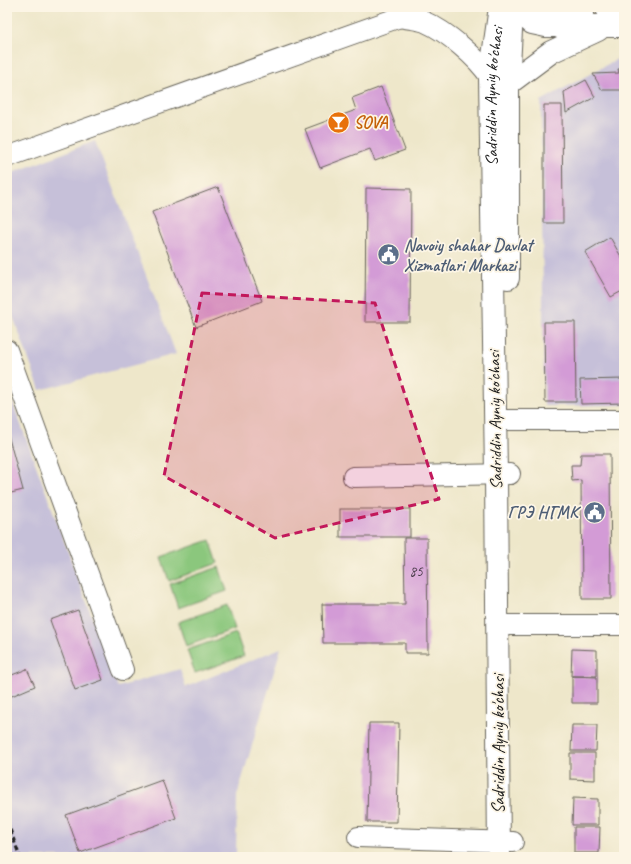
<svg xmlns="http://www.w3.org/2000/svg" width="631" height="864" viewBox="0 0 631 864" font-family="Caveat,sans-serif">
	<rect width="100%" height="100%" fill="#fcf5e5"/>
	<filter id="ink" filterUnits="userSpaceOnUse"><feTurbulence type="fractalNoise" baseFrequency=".025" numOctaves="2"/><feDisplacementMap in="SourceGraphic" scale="8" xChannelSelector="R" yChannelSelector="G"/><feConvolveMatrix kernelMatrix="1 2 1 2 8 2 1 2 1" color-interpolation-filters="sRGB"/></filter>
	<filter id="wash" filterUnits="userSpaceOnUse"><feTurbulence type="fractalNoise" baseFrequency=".012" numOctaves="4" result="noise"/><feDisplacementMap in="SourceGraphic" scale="16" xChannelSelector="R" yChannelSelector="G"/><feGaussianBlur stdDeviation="0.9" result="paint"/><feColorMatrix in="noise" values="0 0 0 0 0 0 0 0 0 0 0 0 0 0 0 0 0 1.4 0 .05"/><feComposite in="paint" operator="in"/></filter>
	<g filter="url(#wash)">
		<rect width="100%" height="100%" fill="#eee7ca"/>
		<g fill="#c6c0d9">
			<polygon points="619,58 624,58 624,405 544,406 541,101"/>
			<polygon points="95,141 176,354 40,390 7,300 7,175"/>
			<polygon points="7,387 118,687 180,669 186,687 281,648 237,796 236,857 7,857"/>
		</g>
		<g fill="#8bc77d" stroke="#54724c">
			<polygon points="210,540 218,563 169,581 161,557"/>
			<polygon points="219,567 227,591 178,608 170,584"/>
			<polygon points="227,605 235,629 186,646 178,622"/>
			<polygon points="236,633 244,656 195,673 187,650"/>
		</g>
		<g id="blocks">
			<g fill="#d39bd6">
				<polygon points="618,69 624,69 624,90 602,90 593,74 619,73"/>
				<polygon points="586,80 595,97 566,113 564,92"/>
				<polygon points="381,87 405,150 375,161 370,149 320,168 305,129 356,110 352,98"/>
				<polygon points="544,105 562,105 563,223 544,223"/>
				<polygon points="218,187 262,301 196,327 152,212"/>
				<polygon points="366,188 411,189 410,322 365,322"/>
				<polygon points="610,237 624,262 624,290 611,297 585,252"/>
				<polygon points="544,322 575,322 576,402 545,402"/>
				<polygon points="624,379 624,403 581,404 580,380"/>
				<polygon points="7,431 23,490 7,494"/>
				<polygon points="581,454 610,454 611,599 582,599 581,480 572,481 571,465 580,465"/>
				<rect x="340" y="509" width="70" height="28"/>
				<polygon points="404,538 427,538 428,653 405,653 405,643 323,643 322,604 405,604"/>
				<polygon points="78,610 103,680 75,690 50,620"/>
				<polygon points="572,649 597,650 597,676 571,676"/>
				<polygon points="27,669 35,686 7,698 7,677"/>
				<polygon points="572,676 597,677 597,703 572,703"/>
				<polygon points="369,723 399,723 397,822 367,822"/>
				<polygon points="572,725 597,725 596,751 571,751"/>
				<polygon points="570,753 595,753 595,780 570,779"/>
				<polygon points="162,780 176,818 80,853 66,815"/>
				<polygon points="573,798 598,799 598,825 572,825"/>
				<polygon points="574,827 600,827 599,853 574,853"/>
			</g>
		</g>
	</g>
	<g filter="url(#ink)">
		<use href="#blocks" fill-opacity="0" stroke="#666359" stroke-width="1"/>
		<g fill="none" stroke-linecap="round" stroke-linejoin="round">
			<defs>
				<g id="minor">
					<path d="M400,17C408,19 418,19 425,22C446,31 478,58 490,77"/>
					<polyline points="7,157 400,17 418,7"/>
					<polyline points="7,350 123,670"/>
					<polyline points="495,420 623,420"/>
					<polyline points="353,477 510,474"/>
					<polyline points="497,625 624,625"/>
					<polyline points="358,837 513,842"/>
				</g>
				<g id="major">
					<polyline points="514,7 532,23 546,26 624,26"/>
					<polyline points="537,7 559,13 583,13"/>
					<polyline points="606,7 612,14"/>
					<polyline points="508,84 551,52 598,30"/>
					<polyline points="508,278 508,84 512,12"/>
					<path id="s1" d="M499,857L496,474L490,77L500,7"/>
				</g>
			</defs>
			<use href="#minor" stroke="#666359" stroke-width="22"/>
			<use href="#major" stroke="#666359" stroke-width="24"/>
			<use href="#minor" stroke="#fff" stroke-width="20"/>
			<use href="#major" stroke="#fff" stroke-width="22"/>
			<polyline stroke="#1c1c1c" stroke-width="3" stroke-dasharray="6 3" stroke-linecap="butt" points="7,821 20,857"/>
		</g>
	</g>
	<path fill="#c2185b" fill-opacity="0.2" stroke="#c2185b" stroke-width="3" stroke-dasharray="8 5" stroke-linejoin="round" d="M202,293L375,303L439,499L275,538L164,476Z"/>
	<defs>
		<symbol id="bar-disc" viewBox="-11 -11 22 22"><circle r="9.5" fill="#e8710a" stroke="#fcf5e5"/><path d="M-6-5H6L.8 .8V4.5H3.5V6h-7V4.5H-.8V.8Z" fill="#fff"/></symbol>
		<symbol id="civic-disc" viewBox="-11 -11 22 22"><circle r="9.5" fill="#5c6f8a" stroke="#fcf5e5"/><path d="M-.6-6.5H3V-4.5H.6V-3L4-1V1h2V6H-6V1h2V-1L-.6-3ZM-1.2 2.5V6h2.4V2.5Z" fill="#fff"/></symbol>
	</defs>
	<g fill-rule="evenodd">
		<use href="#bar-disc" x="326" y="110" width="25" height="25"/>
		<use href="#civic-disc" x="376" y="242" width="25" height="25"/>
		<use href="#civic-disc" x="582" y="500" width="25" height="25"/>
	</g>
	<g text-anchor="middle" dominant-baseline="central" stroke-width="3.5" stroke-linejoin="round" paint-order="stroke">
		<g font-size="15" fill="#4a3c4a">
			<text x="416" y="571">85</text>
		</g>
		<g font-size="17" fill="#1c1c1c" stroke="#fcf5e5">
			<text stroke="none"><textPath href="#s1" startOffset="761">Sadriddin Ayniy ko'chasi</textPath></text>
			<text transform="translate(495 420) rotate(-91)">Sadriddin Ayniy ko'chasi</text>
			<text transform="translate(498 744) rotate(-90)">Sadriddin Ayniy ko'chasi</text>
		</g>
		<g font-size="17" font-weight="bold" fill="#c56008" stroke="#fcf5e5" text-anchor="start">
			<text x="354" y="122">SOVA</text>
		</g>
		<g font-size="17" font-weight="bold" fill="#4e5e75" stroke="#fcf5e5" text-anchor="start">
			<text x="404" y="245">Navoiy shahar Davlat<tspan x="404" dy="20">Xizmatlari Markazi</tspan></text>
			<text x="578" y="512" text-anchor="end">ГРЭ НГМК</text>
		</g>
	</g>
	<rect width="631" height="864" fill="none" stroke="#fcf5e5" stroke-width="24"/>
</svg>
